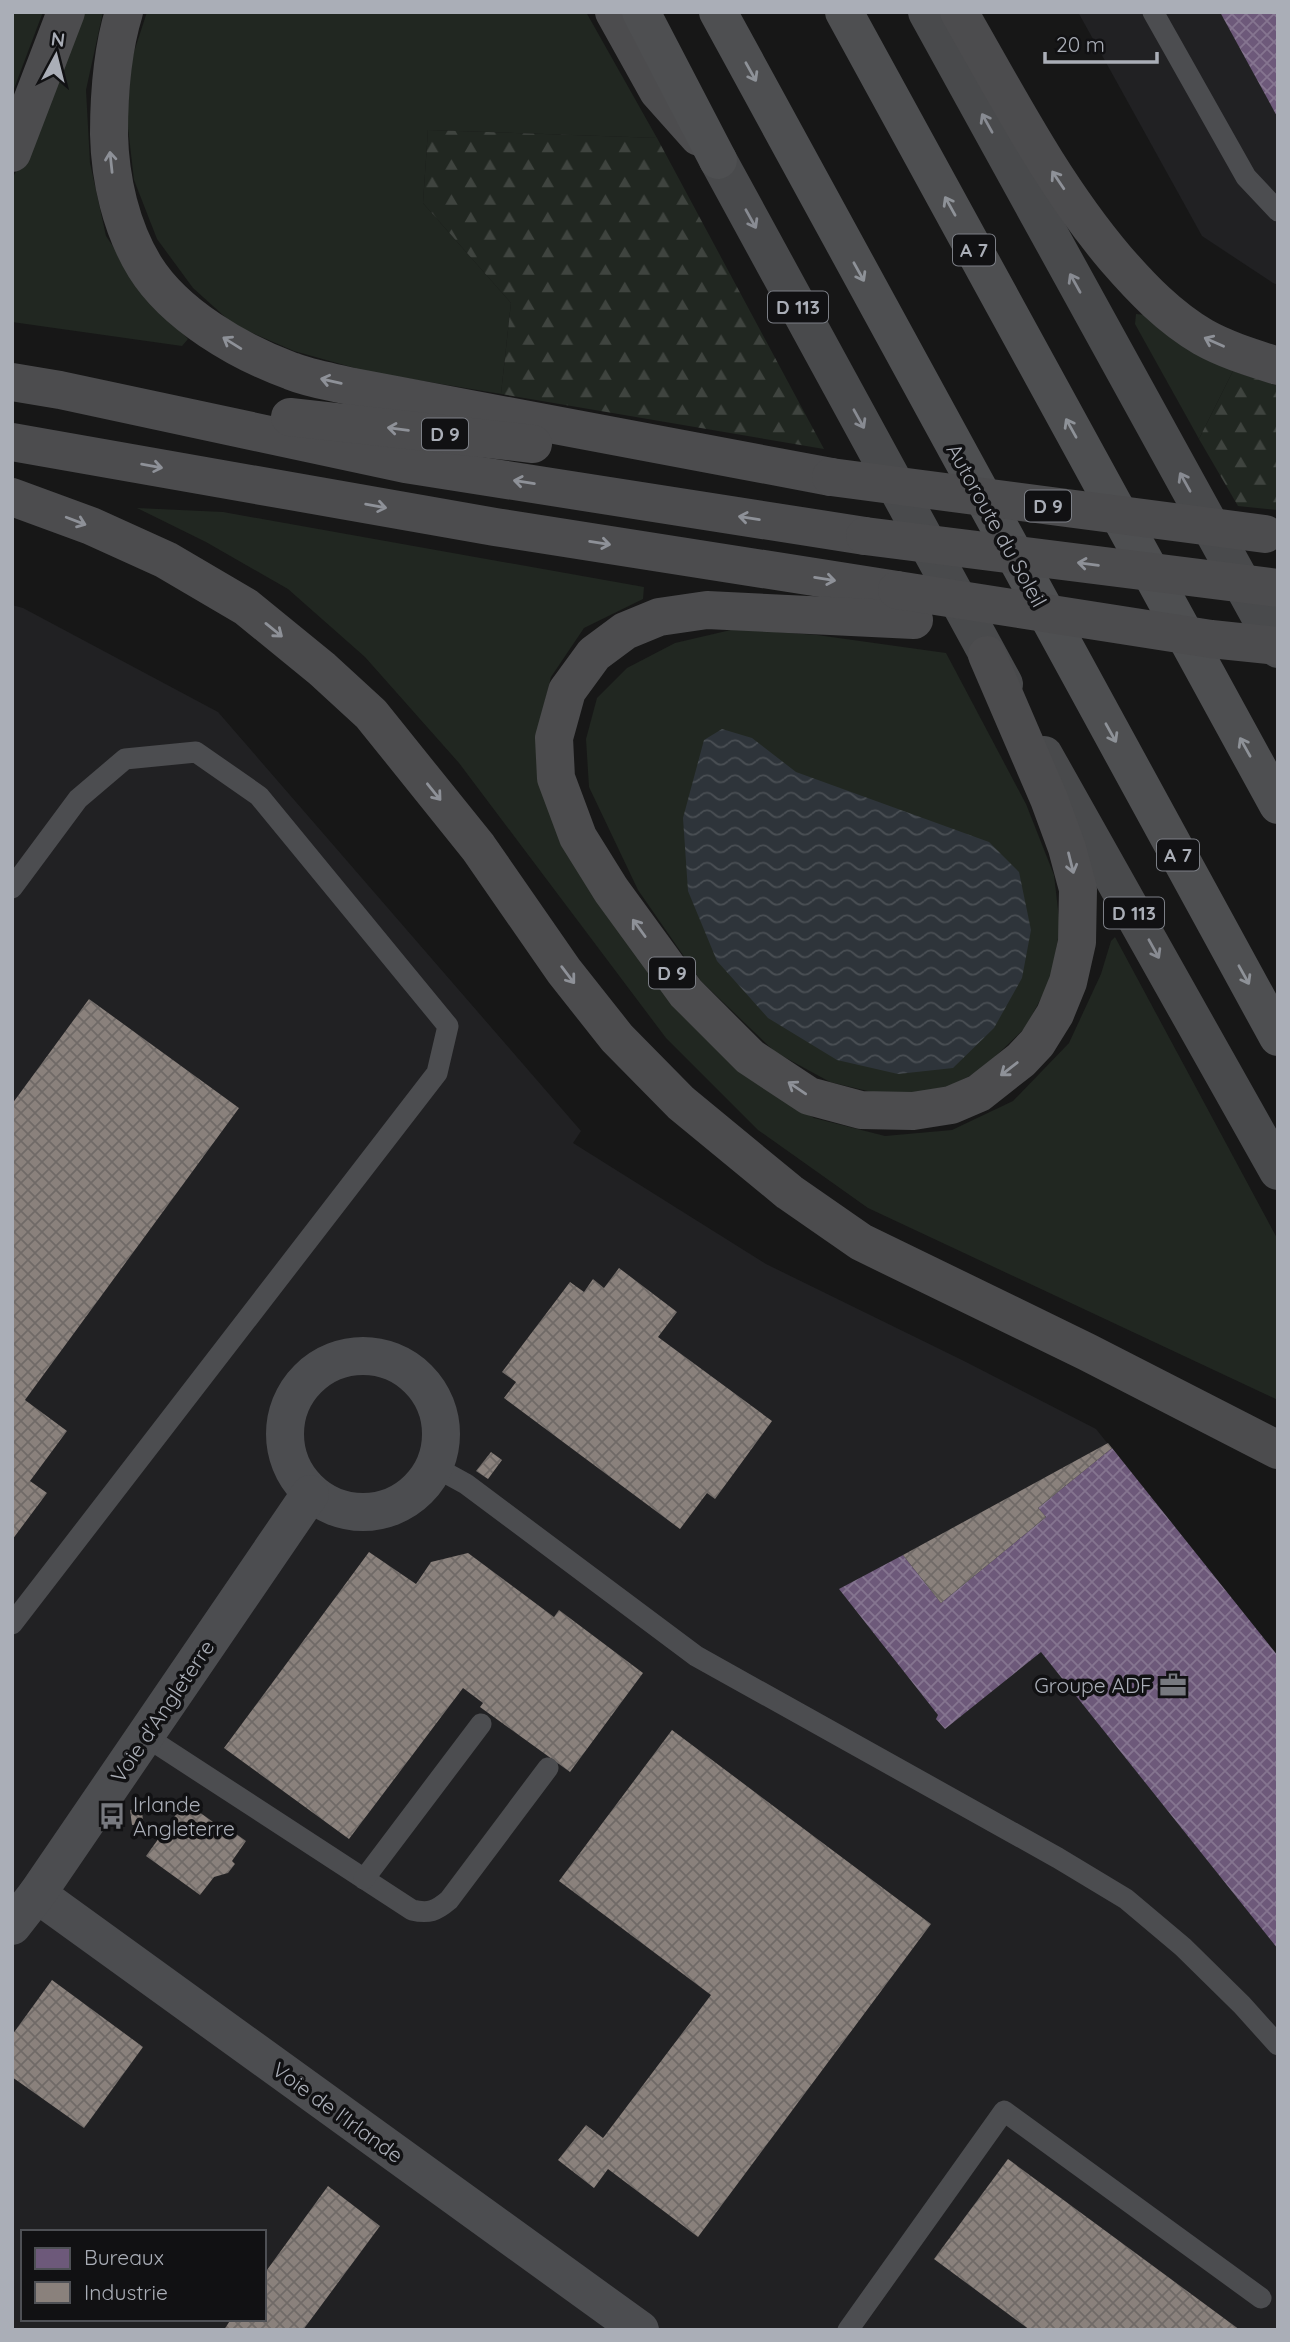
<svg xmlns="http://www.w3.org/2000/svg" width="1290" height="2342" viewBox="0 0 1290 2342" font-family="Quicksand,sans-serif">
	<defs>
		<pattern id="forest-firs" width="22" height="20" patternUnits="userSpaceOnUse" patternTransform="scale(1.75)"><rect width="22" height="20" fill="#212721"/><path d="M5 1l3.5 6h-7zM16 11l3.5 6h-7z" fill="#3f443f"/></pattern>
		<pattern id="water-waves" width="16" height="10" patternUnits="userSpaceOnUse" patternTransform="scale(1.75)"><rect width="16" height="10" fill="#2e343a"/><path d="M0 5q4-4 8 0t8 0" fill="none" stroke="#4a4f54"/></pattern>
		<pattern id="offices-cross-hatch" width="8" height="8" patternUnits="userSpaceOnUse" patternTransform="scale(1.75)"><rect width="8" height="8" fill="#6d597a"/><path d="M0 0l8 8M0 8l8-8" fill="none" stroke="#857590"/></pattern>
		<pattern id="industry-cross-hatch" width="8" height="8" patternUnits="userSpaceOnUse" patternTransform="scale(1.75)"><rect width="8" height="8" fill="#8a817c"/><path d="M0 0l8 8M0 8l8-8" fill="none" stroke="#706a67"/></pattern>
	</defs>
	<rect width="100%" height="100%" fill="#171717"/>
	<g fill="#212123" fill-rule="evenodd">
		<polygon points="1078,12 1278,12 1278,285 1273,283 1202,236"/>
		<path d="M12,605L23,608L218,712L581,1131L573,1143L766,1264L964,1361L1096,1429L1278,1656V2330H12ZM23,2232H264V2319H23Z"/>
	</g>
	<g fill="#212721">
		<polygon points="12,12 43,12 12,94"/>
		<polygon points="81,12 103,12 86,90 90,163 106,236 142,290 188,339 182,346 12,322 12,179 30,145"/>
		<polygon points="147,12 586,12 657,138 428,130 423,203 511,303 501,394 369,372 294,351 234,325 193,288 157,239 134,180 127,119 132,58"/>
		<polygon points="1136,314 1146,315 1233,371 1199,439 1135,324"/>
		<polygon points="137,508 223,512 644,587 643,599 584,628 551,677 540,721 546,783 743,1074 814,1118 885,1136 952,1130 1013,1101 1069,1043 1101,974 1111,941 1115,937 1278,1240 1278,1400 868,1208 758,1130 666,1038 459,763 365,657 288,589 206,542"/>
		<polygon points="735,629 817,635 946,653 1026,804 1054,875 1060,927 1051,979 1026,1027 980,1071 935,1093 884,1095 830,1082 775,1052 701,981 638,890 589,787 586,739 597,698 627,668 675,643"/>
	</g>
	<g fill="url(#forest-firs)">
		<polygon points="428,130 657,138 824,449 501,394 511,303 423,203"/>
		<polygon points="1233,371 1278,386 1278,510 1238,506 1199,439"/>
	</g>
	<polygon fill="url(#water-waves)" points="722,729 752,738 796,772 989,842 1019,872 1031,930 1022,978 994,1028 953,1068 898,1074 837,1060 768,1018 717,961 688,891 683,818 704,740"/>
	<g fill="url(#offices-cross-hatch)">
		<polygon points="1220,12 1278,12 1278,118"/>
		<polygon points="1112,1448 1278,1656 1278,1949 1041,1652 945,1729 936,1719 938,1715 839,1589 903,1555 941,1603 1046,1517 1038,1508"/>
	</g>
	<g fill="url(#industry-cross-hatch)">
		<polygon points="89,999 239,1108 25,1400 67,1431 30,1481 47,1493 12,1540 12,1104"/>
		<polygon points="619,1268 677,1312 658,1337 772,1421 715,1499 707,1493 680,1529 504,1398 516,1382 502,1372 570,1282 584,1292 593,1279 604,1288"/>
		<polygon points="1108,1443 1112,1448 1038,1508 1046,1517 941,1603 903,1555"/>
		<polygon points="491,1452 502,1460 488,1479 476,1471"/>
		<polygon points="369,1552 416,1584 431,1562 468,1553 554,1617 559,1610 643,1673 570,1772 480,1707 483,1703 463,1688 349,1839 224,1748"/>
		<polygon points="672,1730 931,1924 698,2237 608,2169 594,2188 558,2160 586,2125 603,2138 711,1995 559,1881"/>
		<polygon points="185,1802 223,1829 225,1826 246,1841 232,1861 235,1864 228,1873 214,1877 200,1895 146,1856"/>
		<polygon points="141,1808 144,1824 132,1825 130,1810"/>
		<polygon points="52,1980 143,2047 84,2128 12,2077 12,2035"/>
		<polygon points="1008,2159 1240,2330 1030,2330 934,2259"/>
		<polygon points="328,2186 380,2226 303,2330 224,2330 231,2319 264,2319 264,2274"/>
	</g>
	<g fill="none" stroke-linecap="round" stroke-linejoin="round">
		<g stroke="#4c4d50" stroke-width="21">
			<polyline points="1153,12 1246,177 1278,211"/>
			<polyline points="12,888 78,799 125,759 196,752 259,796 448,1026 437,1073 12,1624"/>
			<polyline points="435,1467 466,1484 696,1656 1058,1858 1126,1899 1183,1947 1242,2005 1278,2045"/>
			<path d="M145,1736L412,1910C429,1914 436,1911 449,1900L548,1768"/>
			<polyline points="364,1879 481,1724"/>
			<polyline points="848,2330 1004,2111 1261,2298"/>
		</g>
		<g stroke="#4c4d50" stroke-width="38">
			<circle cx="363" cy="1434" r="78"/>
			<polyline points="37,1894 640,2330"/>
			<polyline points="12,1926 37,1894 310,1494"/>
		</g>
		<g stroke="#494a4c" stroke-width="38">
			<polyline points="927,12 1278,649"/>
			<polyline points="718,160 1004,684"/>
			<polyline points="1044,755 1278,1171"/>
		</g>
		<g stroke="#4c4c4e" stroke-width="38">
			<path d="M124,12C112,51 109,93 109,134C110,179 121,228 145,267C175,315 239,352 291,371C311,379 333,382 353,387L831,477"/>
			<polyline points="614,12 658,91 699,137"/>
			<path d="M959,12C1008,97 1053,185 1116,259C1142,289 1169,317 1203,337C1226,350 1253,358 1278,366"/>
			<polyline points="12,153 66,12"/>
			<polyline points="12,382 60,390 405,464 865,536"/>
			<polyline points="290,417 533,444"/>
			<polyline points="12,442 495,527 897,590"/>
			<polyline points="12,497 91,526 166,560 246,607 322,669 371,714 478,847 564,971 617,1038 681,1103 789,1192 861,1242 1087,1352 1278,1450"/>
			<polyline points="914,620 707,610 659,617 625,631 594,654 567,691 554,738 556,778 578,837 611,890 686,993 750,1057 809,1096 861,1110 913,1111 951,1105 979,1093 1021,1060 1037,1043 1055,1014 1068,982 1077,942 1078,889 1067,848 1049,799 987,655"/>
		</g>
		<g stroke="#4e4f51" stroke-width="38">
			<polyline points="641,12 718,160"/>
			<polyline points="718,12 1278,1037"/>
			<polyline points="844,12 1278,805"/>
		</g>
		<g stroke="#4c4c4e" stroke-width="38">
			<polyline points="831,477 1265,534"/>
			<polyline points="865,536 1278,588"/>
			<polyline points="897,590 1211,639 1278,646"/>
		</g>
	</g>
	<defs><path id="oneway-shaft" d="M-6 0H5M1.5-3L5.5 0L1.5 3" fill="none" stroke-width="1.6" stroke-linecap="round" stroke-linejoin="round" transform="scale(1.75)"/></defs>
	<g stroke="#8e9298">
		<use href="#oneway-shaft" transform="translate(751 72) rotate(61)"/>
		<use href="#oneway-shaft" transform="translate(950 206) rotate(-119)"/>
		<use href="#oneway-shaft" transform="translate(859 272) rotate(61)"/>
		<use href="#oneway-shaft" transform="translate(1071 428) rotate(-119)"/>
		<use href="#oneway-shaft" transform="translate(1111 733) rotate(61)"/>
		<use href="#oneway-shaft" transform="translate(1245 747) rotate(-119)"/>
		<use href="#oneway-shaft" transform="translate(1244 975) rotate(61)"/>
	</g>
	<g stroke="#888b92">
		<use href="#oneway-shaft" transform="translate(987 123) rotate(-119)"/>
		<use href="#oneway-shaft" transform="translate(751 219) rotate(61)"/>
		<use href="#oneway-shaft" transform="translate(1075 283) rotate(-119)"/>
		<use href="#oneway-shaft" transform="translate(859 419) rotate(61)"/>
		<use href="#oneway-shaft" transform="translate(1185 482) rotate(-119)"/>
		<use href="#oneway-shaft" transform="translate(1154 949) rotate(61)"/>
	</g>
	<g stroke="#8e9198">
		<use href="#oneway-shaft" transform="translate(111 162) rotate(-96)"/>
		<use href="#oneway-shaft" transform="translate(1058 180) rotate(-124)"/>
		<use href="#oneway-shaft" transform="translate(1214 342) rotate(-156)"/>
		<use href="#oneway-shaft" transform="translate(232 343) rotate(-148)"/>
		<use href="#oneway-shaft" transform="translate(331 381) rotate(-167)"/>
		<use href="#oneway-shaft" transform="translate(398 429) rotate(-173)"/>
		<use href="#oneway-shaft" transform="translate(152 466) rotate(10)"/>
		<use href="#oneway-shaft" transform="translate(524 482) rotate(-171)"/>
		<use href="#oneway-shaft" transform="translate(376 506) rotate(10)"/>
		<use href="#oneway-shaft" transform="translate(749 518) rotate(-171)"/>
		<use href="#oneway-shaft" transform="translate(76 521) rotate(21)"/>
		<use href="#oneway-shaft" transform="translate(600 543) rotate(9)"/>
		<use href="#oneway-shaft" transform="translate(1088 564) rotate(-173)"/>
		<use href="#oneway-shaft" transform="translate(825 579) rotate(9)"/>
		<use href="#oneway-shaft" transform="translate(274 630) rotate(39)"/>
		<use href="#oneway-shaft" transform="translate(434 792) rotate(51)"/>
		<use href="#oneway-shaft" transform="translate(1071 863) rotate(76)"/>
		<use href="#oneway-shaft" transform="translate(639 928) rotate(-126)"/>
		<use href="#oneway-shaft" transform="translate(568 975) rotate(53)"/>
		<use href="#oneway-shaft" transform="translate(1009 1069) rotate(142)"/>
		<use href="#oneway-shaft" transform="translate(797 1088) rotate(-146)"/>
	</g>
	<defs>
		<symbol id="office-bare" viewBox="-9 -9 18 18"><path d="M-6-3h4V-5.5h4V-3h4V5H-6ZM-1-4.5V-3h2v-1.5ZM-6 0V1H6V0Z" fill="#77797f" stroke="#111113" stroke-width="2.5" paint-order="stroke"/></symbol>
		<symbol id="bus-bare" viewBox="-9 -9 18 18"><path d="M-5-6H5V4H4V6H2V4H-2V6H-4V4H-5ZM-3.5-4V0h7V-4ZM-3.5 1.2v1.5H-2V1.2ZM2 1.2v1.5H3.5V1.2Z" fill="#77797f" stroke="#111113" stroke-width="2.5" paint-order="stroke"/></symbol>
	</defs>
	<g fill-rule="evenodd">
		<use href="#office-bare" x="1154" y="1666" width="38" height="38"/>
		<use href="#bus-bare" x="93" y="1797" width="38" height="38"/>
	</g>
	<g text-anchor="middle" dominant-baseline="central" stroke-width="7" stroke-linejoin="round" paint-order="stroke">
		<g fill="#111113" stroke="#7c7f86" stroke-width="2">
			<rect x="953" y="234.5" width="42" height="31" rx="5"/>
			<rect x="768" y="291.5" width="60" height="31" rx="5"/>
			<rect x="422" y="418.5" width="46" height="31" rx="5"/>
			<rect x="1025" y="490.5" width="46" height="31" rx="5"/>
			<rect x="1157" y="839.5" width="42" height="31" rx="5"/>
			<rect x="1104" y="897.5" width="60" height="31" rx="5"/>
			<rect x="649" y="957.5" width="46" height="31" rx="5"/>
		</g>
		<g font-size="19" font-weight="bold" fill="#aaaeb7">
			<text x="974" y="250">A 7</text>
			<text x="798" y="307">D 113</text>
			<text x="445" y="434">D 9</text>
			<text x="1048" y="506">D 9</text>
			<text x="1178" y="855">A 7</text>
			<text x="1134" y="913">D 113</text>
			<text x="672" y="973">D 9</text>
		</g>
		<g font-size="21" fill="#aaaeb7" stroke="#111113">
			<text transform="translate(997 525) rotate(61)">Autoroute du Soleil</text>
			<text transform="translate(162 1711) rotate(-56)">Voie d'Angleterre</text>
			<text transform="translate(338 2112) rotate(36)">Voie de l'Irlande</text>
		</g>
		<g font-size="21" fill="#aaaeb7" stroke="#111113" text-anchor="end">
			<text x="1152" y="1685">Groupe ADF</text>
			<text x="133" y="1804" text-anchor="start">Irlande<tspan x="133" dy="24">Angleterre</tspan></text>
		</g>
	</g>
	<rect width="1290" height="2342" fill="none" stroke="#aaaeb7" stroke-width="28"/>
	<rect x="21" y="2230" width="245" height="91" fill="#111113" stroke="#4e5055" stroke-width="2"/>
	<rect x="35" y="2248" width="35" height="21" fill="#6d597a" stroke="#4e5055" stroke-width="2"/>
	<text x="84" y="2265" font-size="21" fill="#aaaeb7">Bureaux</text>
	<rect x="35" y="2282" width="35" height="21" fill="#8a817c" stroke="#4e5055" stroke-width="2"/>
	<text x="84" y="2300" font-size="21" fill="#aaaeb7">Industrie</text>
	<g transform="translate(56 56) rotate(7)" stroke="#111113" stroke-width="5" paint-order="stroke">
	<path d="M0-5L12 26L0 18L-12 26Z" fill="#aaaeb7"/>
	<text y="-10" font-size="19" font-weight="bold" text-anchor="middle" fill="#aaaeb7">N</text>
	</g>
	<path d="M1045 52v10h112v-10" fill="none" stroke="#aaaeb7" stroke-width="3.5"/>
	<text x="1056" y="52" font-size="21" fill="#aaaeb7" stroke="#111113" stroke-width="5" paint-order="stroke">20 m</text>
</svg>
